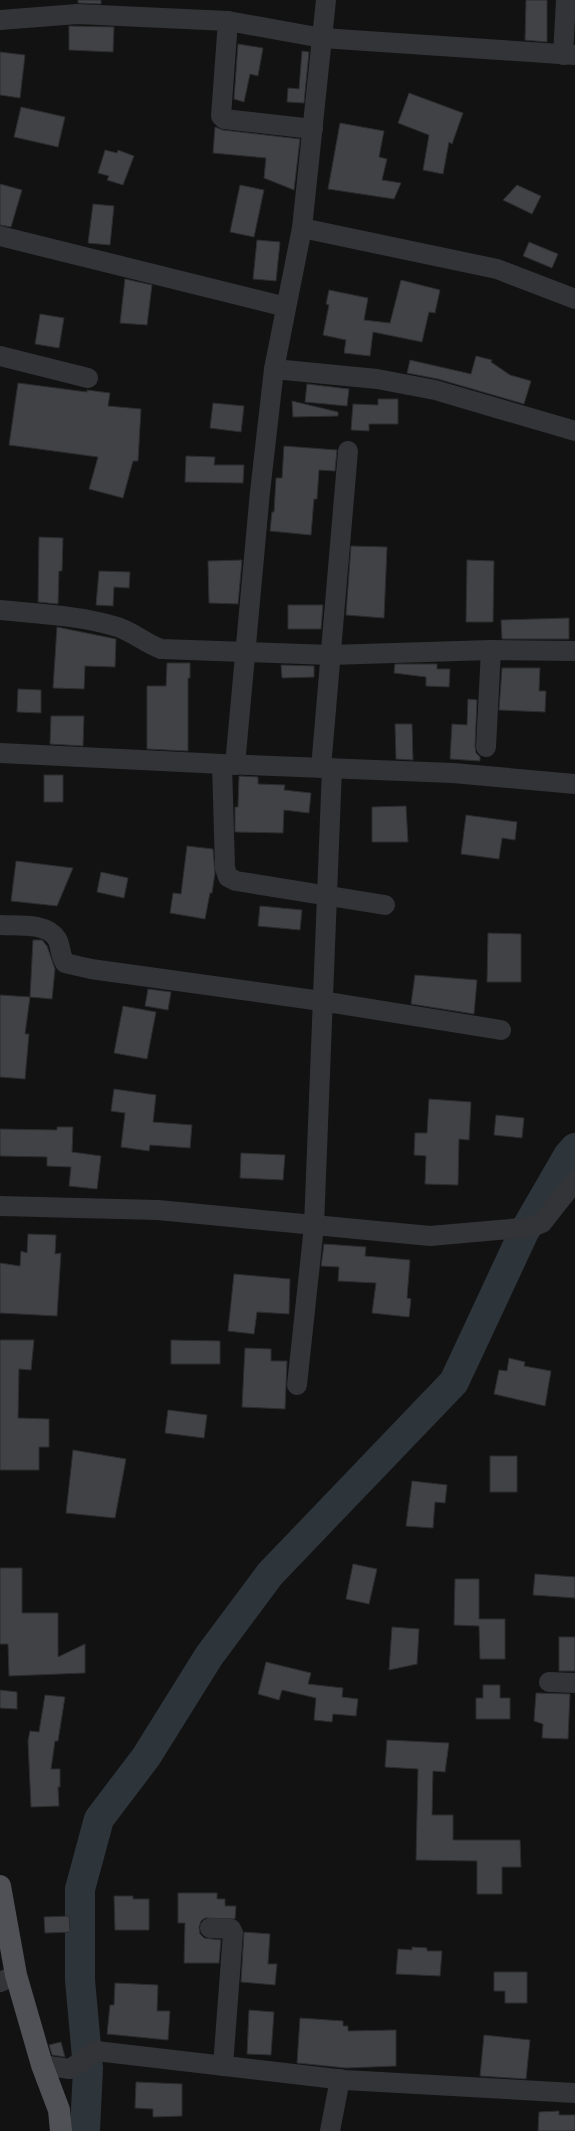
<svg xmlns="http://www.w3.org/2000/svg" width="575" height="2131" viewBox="0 0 575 2131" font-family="Manrope,sans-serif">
	<rect width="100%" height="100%" fill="#121213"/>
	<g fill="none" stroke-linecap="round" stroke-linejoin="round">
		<polyline stroke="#2d343a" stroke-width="30" points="85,2131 88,2068 80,1980 80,1889 99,1819 146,1757 209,1656 270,1574 454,1382 524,1232 568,1156 575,1148"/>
	</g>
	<g fill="#414246" stroke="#2c2c2f">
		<polygon points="78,0 101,0 101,4 78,3"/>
		<polygon points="526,0 547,0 547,42 525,40"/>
		<polygon points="69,26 114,27 113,52 69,50"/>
		<polygon points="238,44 263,48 258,76 250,74 244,102 234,99"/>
		<polygon points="302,51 309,52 304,103 287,102 288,88 299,89"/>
		<polygon points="0,52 25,55 20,98 0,95"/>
		<polygon points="409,93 463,113 452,144 449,142 443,174 423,170 429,135 398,123"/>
		<polygon points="21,107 65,117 58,147 14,137"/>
		<polygon points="340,123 384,131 379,157 387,159 382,180 401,183 394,199 328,189"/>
		<polygon points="215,127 223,130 300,139 294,190 264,178 266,158 213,153"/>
		<polygon points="105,150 117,153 118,150 134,156 123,185 107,180 109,176 98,173"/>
		<polygon points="0,184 22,190 11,227 0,225"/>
		<polygon points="240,185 264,190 254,237 230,232"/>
		<polygon points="517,185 541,196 532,214 503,200"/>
		<polygon points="93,204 114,206 110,245 88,243"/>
		<polygon points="257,240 280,242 276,281 253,279"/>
		<polygon points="529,242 558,254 552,268 523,256"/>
		<polygon points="125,279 152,285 147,325 120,323"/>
		<polygon points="401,280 440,290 435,313 429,312 422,342 373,332 370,356 344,353 346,340 323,335 329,305 326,304 329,290 368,298 364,320 390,323"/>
		<polygon points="40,314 64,318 59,348 35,344"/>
		<polygon points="476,356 492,360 491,362 510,375 531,381 524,404 438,379 407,373 410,360 471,374"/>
		<polygon points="18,383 87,392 87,390 110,393 108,406 141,409 138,461 133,461 123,498 89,489 98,457 9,445"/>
		<polygon points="307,384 349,389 347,406 305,402"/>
		<polygon points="378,399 398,399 398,424 369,424 369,431 351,430 353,404 378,405"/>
		<polygon points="292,401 338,412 338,416 293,417"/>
		<polygon points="213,403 244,406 241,432 210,428"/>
		<polygon points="284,446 337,450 335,471 319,470 317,499 314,499 311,535 270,531 272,512 274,512 276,478 282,478"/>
		<polygon points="186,456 215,457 214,465 244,465 243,483 185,482"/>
		<polygon points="39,537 63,538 62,571 59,571 58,604 38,602"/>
		<polygon points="351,546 387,547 384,618 346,615"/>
		<polygon points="242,560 238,604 209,603 208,561"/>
		<polygon points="467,560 494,561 493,622 466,622"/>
		<polygon points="99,571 130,572 129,588 114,587 113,606 96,605"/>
		<polygon points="288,605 323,605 321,629 288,629"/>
		<polygon points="569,618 569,639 502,639 501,620"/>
		<polygon points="57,627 116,639 115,667 85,666 84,689 53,688"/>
		<polygon points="167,663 190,663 190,678 188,678 188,751 147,749 147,686 166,686"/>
		<polygon points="395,664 437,664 437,669 450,669 449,687 426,686 426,677 394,673"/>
		<polygon points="281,665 314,666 314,677 282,678"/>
		<polygon points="502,668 540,668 539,691 546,691 545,712 499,710"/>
		<polygon points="18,689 41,690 41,713 17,712"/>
		<polygon points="468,699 477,700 475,746 476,753 480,757 480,761 450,759 452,724 467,725"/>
		<polygon points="51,716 84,716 83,746 50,744"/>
		<polygon points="395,724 412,724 413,760 396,759"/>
		<rect x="44" y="775" width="19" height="27"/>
		<polygon points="239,776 258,777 258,784 285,785 284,790 311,793 309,813 284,810 283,833 235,832 235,807 238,807"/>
		<polygon points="406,806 408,842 372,842 372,807"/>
		<polygon points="466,815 517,822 515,840 502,838 499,859 461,854"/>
		<polygon points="187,846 213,849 215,873 212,893 210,893 205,919 170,913 173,893 181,894"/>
		<polygon points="16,861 73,868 57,906 11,901"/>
		<polygon points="101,872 128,878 124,898 97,892"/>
		<polygon points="260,906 302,910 300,930 258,926"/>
		<polygon points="488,933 521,934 521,982 487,982"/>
		<polygon points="33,940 42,940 47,946 55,969 52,999 30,997"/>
		<polygon points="415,975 477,980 474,1014 411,1004"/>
		<polygon points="148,989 171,992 168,1010 145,1006"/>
		<polygon points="0,995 30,997 25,1034 29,1034 25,1079 0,1077"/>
		<polygon points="123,1006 156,1012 147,1059 114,1053"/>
		<polygon points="114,1089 156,1095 153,1122 192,1125 190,1148 150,1145 149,1151 121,1147 125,1113 111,1111"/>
		<polygon points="429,1099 471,1102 469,1140 459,1139 458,1185 425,1184 426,1156 414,1155 415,1133 427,1133"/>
		<polygon points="496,1115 524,1118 522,1138 494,1135"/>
		<polygon points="57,1127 73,1127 72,1152 101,1156 97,1189 69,1186 71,1167 47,1166 47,1157 0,1156 0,1129 57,1130"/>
		<polygon points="241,1153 285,1155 283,1180 240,1178"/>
		<polygon points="28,1234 56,1235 55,1254 61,1253 57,1316 0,1313 0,1263 20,1266 21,1251 27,1253"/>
		<polygon points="324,1244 366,1247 365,1256 410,1260 407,1298 411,1299 409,1317 372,1313 376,1283 338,1281 339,1267 321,1266"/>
		<polygon points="234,1274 290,1279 289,1314 257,1312 254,1334 228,1331"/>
		<polygon points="0,1340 34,1340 31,1370 19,1369 18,1418 49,1419 49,1447 39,1447 39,1470 0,1470"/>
		<polygon points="171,1340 220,1341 220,1364 171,1364"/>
		<polygon points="245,1348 271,1349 271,1361 287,1361 285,1409 242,1407"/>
		<polygon points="509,1358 525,1362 524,1366 551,1371 545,1406 494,1394 499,1370 507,1371"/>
		<polygon points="168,1410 207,1415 204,1438 165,1433"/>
		<polygon points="73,1450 126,1459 115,1518 66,1513"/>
		<rect x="490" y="1456" width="27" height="36"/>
		<polygon points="412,1481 447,1485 445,1503 435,1502 433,1528 406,1526"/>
		<polygon points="353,1564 377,1569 369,1604 346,1599"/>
		<polygon points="0,1568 22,1568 22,1613 58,1613 58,1657 85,1644 85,1673 9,1676 8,1644 0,1644"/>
		<polygon points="535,1574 575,1577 575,1598 533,1595"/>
		<polygon points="455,1579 479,1579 479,1619 505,1619 505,1659 480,1659 479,1626 454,1625"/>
		<polygon points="392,1627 419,1629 417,1664 389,1670"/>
		<rect x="559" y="1637" width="16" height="34"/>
		<polygon points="266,1662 311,1673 308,1684 343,1688 342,1697 358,1699 356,1716 333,1714 332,1722 314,1720 316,1698 282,1690 279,1700 258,1694"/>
		<polygon points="483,1685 500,1685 500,1698 510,1698 510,1719 476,1719 476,1698 483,1698"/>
		<polygon points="0,1690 17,1692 17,1709 0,1708"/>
		<polygon points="536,1693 570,1694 568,1739 542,1738 543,1724 534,1721"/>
		<polygon points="45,1695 65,1697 58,1741 55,1741 51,1769 60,1769 60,1787 58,1787 59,1806 31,1807 28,1741 30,1731 39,1732"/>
		<polygon points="387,1740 449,1743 445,1772 433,1771 432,1815 453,1815 453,1840 520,1840 521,1867 502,1867 502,1894 477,1894 477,1861 416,1860 418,1769 385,1767"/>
		<polygon points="178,1893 217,1893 217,1899 225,1899 225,1906 236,1906 235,1919 205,1918 201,1921 199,1927 200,1934 204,1938 221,1940 219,1963 184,1963 185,1923 178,1923"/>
		<polygon points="114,1896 133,1896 133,1899 149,1899 149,1930 115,1930"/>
		<polygon points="69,1916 70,1932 45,1933 44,1917"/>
		<polygon points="244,1932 270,1934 268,1964 277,1964 275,1985 241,1982"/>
		<polygon points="412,1947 427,1948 427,1951 442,1951 440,1976 396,1974 398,1949 412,1950"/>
		<polygon points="494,1972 527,1972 527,2003 505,2003 505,1991 494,1991"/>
		<polygon points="115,1983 158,1985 157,2011 170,2011 168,2040 107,2034 110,2005 114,2005"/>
		<polygon points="249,2010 274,2012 271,2055 247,2054"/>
		<polygon points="300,2018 343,2021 343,2026 348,2026 348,2031 396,2030 396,2066 346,2068 297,2063"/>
		<polygon points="484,2035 530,2040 526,2079 480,2076"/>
		<polygon points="61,2042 65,2057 52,2055 49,2045"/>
		<polygon points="136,2082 182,2084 182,2116 153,2117 153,2109 135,2108"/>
		<polygon points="559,2111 559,2115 575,2115 575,2131 538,2131 539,2112"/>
	</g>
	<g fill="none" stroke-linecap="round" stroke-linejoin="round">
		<g stroke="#333438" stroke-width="20">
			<polyline points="0,20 77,14 228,21 322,38 575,55"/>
			<polyline points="228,21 221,116 224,119 313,129"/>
			<polyline points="563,55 566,0"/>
			<polyline points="302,228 497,269 575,299"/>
			<polyline points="0,236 286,307"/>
			<polyline points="0,356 88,378"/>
			<polyline points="274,369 377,379 435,390 575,431"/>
			<path d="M0,610C37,614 77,615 114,626C131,630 144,643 161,649L330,655L491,650L575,651"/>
			<polyline points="486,747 491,650"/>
			<polyline points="0,753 222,764 453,773 575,784"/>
			<polyline points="222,764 225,868 228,877 236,881 385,905"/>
			<polyline points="235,765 260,492 274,369 302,228 326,0"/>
			<polyline points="321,768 348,451"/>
			<path d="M0,925C17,926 47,922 57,939C61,945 59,953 65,963L91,969L321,1001L501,1030"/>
			<polyline points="0,1206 158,1210 430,1236 532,1227 542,1223 575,1181"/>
			<polyline points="297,1385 314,1226 332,768"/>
			<polyline points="549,1682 575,1683"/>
			<polyline points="210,1928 231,1929 233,1933 223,2066"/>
			<polyline points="0,1982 16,1975"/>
			<polyline points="42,2065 70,2069 96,2051 345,2080 575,2093"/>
			<polyline points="330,2131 340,2079"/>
		</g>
		<polyline stroke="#505156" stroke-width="22" points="0,1886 16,1975 42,2065 59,2110 61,2131"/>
	</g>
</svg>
